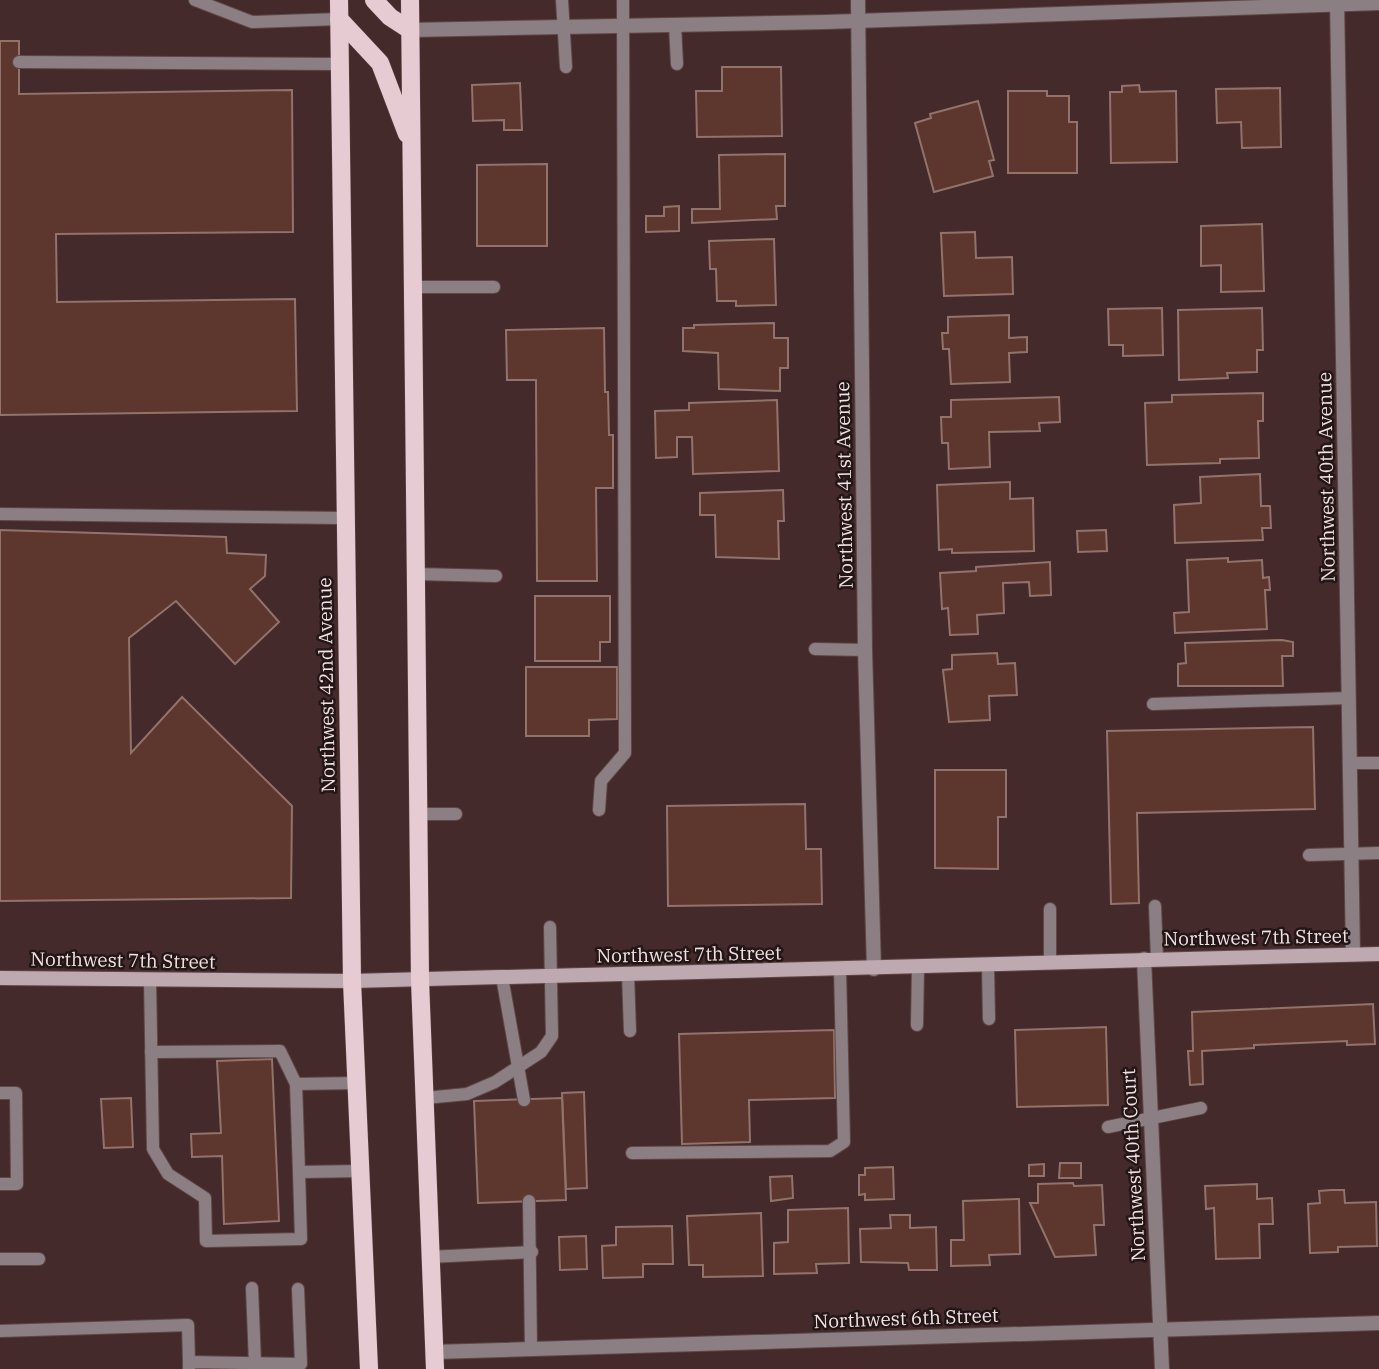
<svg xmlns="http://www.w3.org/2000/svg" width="1379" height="1369" viewBox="0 0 1379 1369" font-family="'IBM Plex Serif',serif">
	<rect width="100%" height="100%" fill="#442a2b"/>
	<g fill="#5d372d" stroke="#91736b" stroke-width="2">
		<polygon points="0,41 19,41 19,94 292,90 293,232 56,234 57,302 295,299 297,411 0,415"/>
		<polygon points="722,67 781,67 782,136 697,137 696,91 722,91"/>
		<polygon points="520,83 522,130 504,130 504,120 473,121 472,85"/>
		<polygon points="1139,85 1140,92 1176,91 1177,162 1111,163 1110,92 1122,92 1122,86"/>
		<polygon points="1280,88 1281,147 1242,148 1241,122 1217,123 1216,89"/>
		<polygon points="1008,91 1047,91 1047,96 1069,96 1069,122 1077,122 1077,173 1008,173"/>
		<polygon points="978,101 994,160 989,161 993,176 934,192 915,123 931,118 930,114"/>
		<polygon points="785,154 785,206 776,206 777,219 692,223 692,209 720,209 719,155"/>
		<polygon points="547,164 547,246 477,246 477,165"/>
		<polygon points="679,206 679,231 646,232 646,216 664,216 664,207"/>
		<polygon points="1262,224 1264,291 1221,292 1221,265 1201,266 1201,226"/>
		<polygon points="975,232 976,258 1012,257 1013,294 944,296 941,233"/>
		<polygon points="774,239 776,305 736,306 736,301 717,301 716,269 710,269 709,241"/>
		<polygon points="1162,308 1163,355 1123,356 1123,345 1109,345 1108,309"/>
		<polygon points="1262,308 1263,350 1257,350 1257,372 1227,373 1228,378 1179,380 1178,310"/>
		<polygon points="1009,315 1009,338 1027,337 1027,352 1009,353 1010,382 951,384 949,349 943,349 942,333 948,333 948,317"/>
		<polygon points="774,323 774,338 788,338 788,368 780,368 780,391 719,389 718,353 683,351 683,328 694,328 694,325"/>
		<polygon points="604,328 605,392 608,392 609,435 613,435 613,488 596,488 597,581 537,581 536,380 507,380 506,330"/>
		<polygon points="1263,393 1263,421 1258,421 1259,458 1220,459 1220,463 1147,465 1145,403 1172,402 1172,395"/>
		<polygon points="1059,397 1060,422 1039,423 1040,431 989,432 990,467 949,469 948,443 942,443 941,417 951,417 951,400"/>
		<polygon points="777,400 779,471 693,474 692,437 677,437 677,457 656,458 655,411 689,410 689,403"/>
		<polygon points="1260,474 1261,506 1270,506 1271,528 1262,528 1263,540 1175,543 1174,505 1201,503 1200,477"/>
		<polygon points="1010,482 1010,499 1033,498 1034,551 952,553 952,549 939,550 937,485"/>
		<polygon points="783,490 784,521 778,521 779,559 716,557 715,515 700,515 700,493"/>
		<polygon points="0,530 226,537 227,553 266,555 265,576 250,589 279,622 235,664 176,601 129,638 131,753 182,697 292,806 291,898 0,901"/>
		<polygon points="1106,530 1107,551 1078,552 1077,531"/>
		<polygon points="1228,558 1228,562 1262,560 1263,578 1269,577 1270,590 1265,590 1267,629 1175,633 1174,613 1189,612 1187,560"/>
		<polygon points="1050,562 1051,595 1030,596 1029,582 1003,583 1004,613 977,615 978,634 950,635 948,608 942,609 940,573 976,571 976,567"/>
		<polygon points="535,596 610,596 610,642 600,642 600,661 535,661"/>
		<polygon points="1282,640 1293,642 1293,656 1282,656 1283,686 1178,686 1178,664 1186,663 1185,643"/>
		<polygon points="997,653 998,664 1015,663 1017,695 989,696 990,720 949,722 943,670 952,669 952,655"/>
		<polygon points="526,667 617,667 617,719 589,720 589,736 526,736"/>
		<polygon points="1313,727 1315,809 1137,813 1139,903 1111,904 1107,731"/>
		<polygon points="935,770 1006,770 1006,817 998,817 998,869 935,868"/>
		<polygon points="805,804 806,849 821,849 822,904 668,906 667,806"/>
		<polygon points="1373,1004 1375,1044 1347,1045 1347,1041 1254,1045 1254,1048 1202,1051 1203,1084 1190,1085 1188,1051 1193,1051 1192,1012"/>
		<polygon points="1106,1027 1108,1105 1017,1107 1015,1030"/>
		<polygon points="834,1030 835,1098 749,1100 750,1142 682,1144 679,1034"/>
		<polygon points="272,1059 279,1221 224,1224 222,1156 192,1157 191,1134 221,1133 217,1061"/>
		<polygon points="584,1092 587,1188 566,1189 562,1093"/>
		<polygon points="131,1098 133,1147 104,1148 101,1099"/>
		<polygon points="562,1098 566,1200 478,1203 474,1101"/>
		<polygon points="1060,1163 1081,1163 1081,1178 1059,1178"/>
		<polygon points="1044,1164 1044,1176 1029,1176 1029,1165"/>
		<polygon points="893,1167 894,1199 865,1200 865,1194 859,1195 859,1175 865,1175 865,1168"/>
		<polygon points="792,1176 793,1198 771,1201 770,1177"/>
		<polygon points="1073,1183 1074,1186 1102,1185 1104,1225 1094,1225 1096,1255 1055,1257 1030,1203 1038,1203 1038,1184"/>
		<polygon points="1257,1184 1257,1199 1272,1198 1273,1224 1259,1224 1260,1258 1216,1259 1214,1208 1206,1209 1205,1186"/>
		<polygon points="1331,1190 1344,1190 1345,1203 1376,1202 1377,1246 1338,1247 1338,1252 1310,1253 1308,1204 1320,1203 1319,1191"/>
		<polygon points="1019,1199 1020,1254 989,1255 990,1265 951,1266 951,1240 964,1240 963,1201"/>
		<polygon points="848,1208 849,1263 816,1264 817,1273 774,1274 774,1243 788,1242 788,1210"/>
		<polygon points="761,1213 763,1276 703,1277 703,1265 689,1265 687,1216"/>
		<polygon points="890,1215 910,1215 910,1228 936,1227 937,1270 909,1270 908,1263 861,1262 860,1229 891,1228"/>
		<polygon points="672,1226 673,1264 643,1264 643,1277 603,1278 602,1246 616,1245 616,1227"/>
		<polygon points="586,1236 587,1269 560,1270 559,1237"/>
	</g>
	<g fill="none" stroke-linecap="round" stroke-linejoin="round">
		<defs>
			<g id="service">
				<polyline points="195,0 252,22 339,19"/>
				<polyline points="562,0 566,67"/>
				<polyline points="675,25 677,64"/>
				<polyline points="19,62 339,64"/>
				<polyline points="413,287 494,287"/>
				<polyline points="0,514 344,518"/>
				<polyline points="416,574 496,576"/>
				<polyline points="815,649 865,650"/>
				<polyline points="1153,704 1349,698"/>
				<polyline points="1350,763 1378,763"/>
				<polyline points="599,810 601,781 625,753 623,0"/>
				<polyline points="418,814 456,814"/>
				<polyline points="1309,855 1379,853"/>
				<polyline points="1155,906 1157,959"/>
				<polyline points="1050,909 1050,962"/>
				<polyline points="988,965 989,1019"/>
				<polyline points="628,974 630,1031"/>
				<polyline points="502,977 524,1100"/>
				<polyline points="150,980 153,1149 168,1174 205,1198 206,1241 301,1239 299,1172 361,1171"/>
				<polyline points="917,1025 918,967"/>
				<polyline points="151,1052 280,1051 296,1084 357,1083"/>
				<polyline points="296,1084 299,1172"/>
				<polyline points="0,1093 16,1093 17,1184 0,1184"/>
				<polyline points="425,1098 467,1094 495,1082 541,1052 552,1036 550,927"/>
				<polyline points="1108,1127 1201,1108"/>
				<polyline points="632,1153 830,1151 844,1142 840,969"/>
				<polyline points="529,1201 531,1349"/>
				<polyline points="429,1257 532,1252"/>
				<polyline points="0,1259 39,1259"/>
				<polyline points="252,1288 255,1363"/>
				<polyline points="0,1331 188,1325 189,1362"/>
				<polyline points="189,1369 189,1362 301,1364 298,1289"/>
			</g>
			<g id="minor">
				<polyline points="858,0 865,650 874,969"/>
				<polyline points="1337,0 1353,954"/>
				<polyline points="410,30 826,22 1379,3"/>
				<polyline points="1144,959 1162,1369"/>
				<polyline points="434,1352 1379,1323"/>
			</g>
			<polyline id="secondary" points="0,978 352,981 1379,954"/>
			<g id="primary">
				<polyline points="339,0 352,981 369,1369"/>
				<polyline points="374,0 390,17 410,30"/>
				<polyline points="410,0 420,980 435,1369"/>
				<polyline points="339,19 380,63 407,134"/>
			</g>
		</defs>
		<use href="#service" stroke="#604748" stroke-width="14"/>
		<use href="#minor" stroke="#604748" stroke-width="16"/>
		<use href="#secondary" stroke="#604748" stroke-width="16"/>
		<use href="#primary" stroke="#604748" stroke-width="19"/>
		<use href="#service" stroke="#8c7f83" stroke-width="12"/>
		<use href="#minor" stroke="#8c7f83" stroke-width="14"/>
		<use href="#secondary" stroke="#bfa9b0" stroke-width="14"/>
		<use href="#primary" stroke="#e6cbd3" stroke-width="18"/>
	</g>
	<g text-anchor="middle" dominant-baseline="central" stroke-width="5" stroke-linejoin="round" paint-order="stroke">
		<g font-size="19" fill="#f3e1e1" stroke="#231617">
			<text transform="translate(1326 477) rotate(-91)">Northwest 40th Avenue</text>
			<text transform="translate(844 485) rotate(-91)">Northwest 41st Avenue</text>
			<text transform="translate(326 685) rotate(-91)">Northwest 42nd Avenue</text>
			<text transform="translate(1256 937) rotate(-1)">Northwest 7th Street</text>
			<text transform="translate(689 954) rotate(-1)">Northwest 7th Street</text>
			<text transform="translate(123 960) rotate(1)">Northwest 7th Street</text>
			<text transform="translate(1133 1165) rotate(-93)">Northwest 40th Court</text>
			<text transform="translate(906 1318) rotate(-2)">Northwest 6th Street</text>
		</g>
	</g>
</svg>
